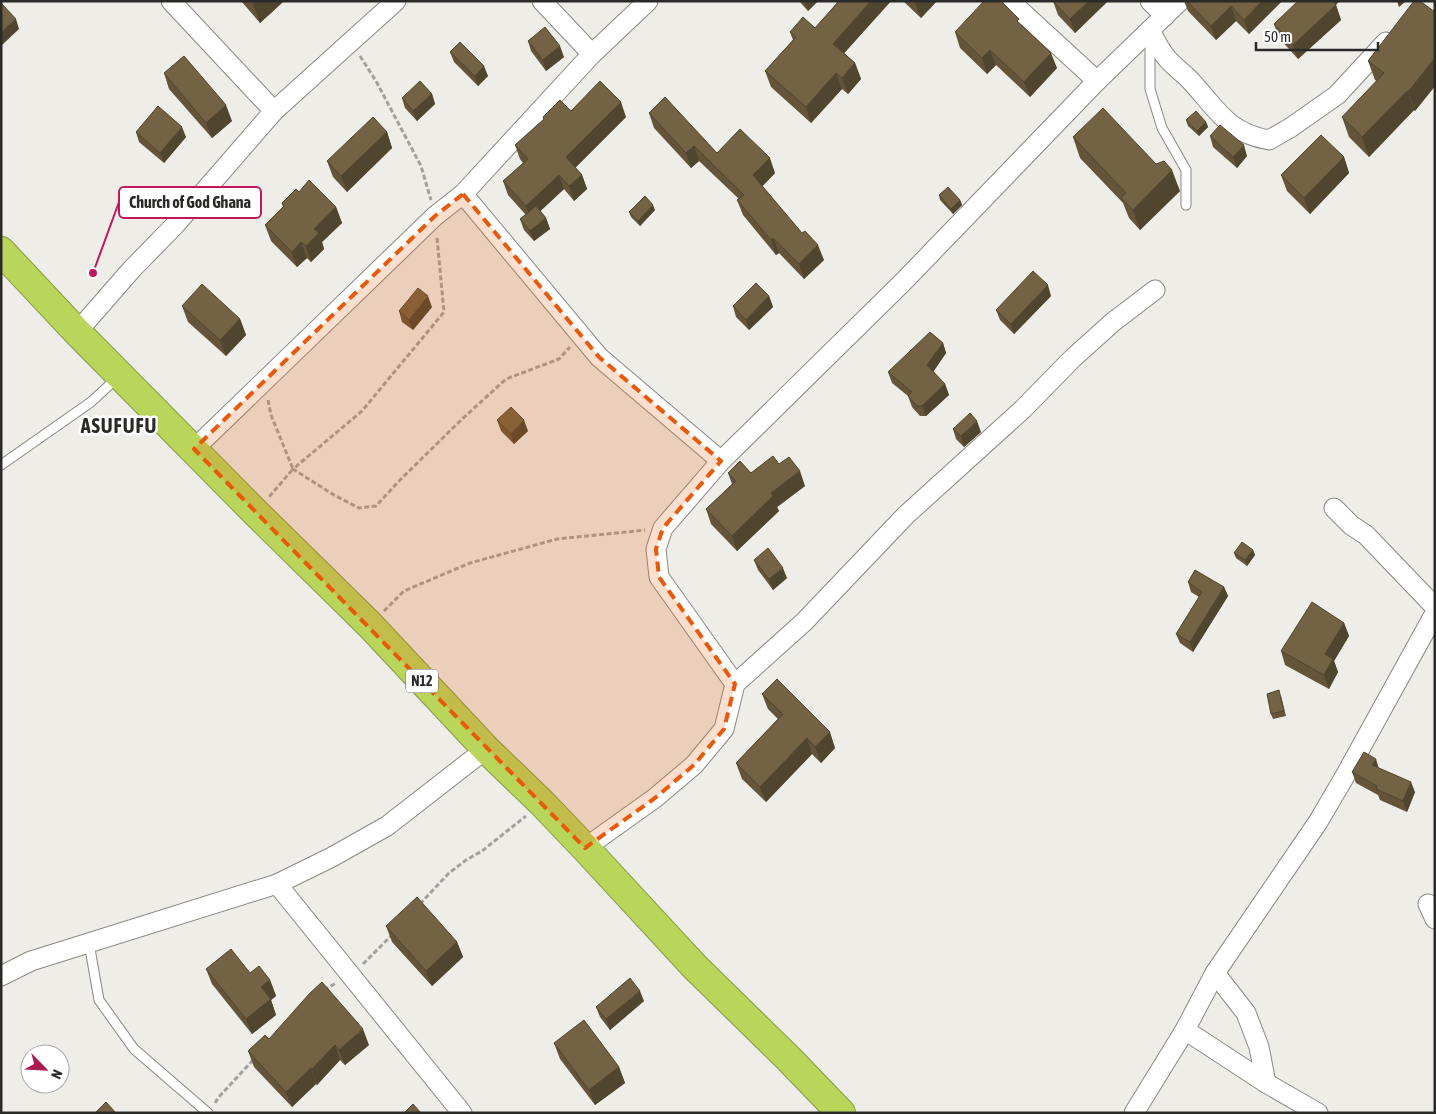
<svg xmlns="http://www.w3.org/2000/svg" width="1436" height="1114" viewBox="0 0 1436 1114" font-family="'Asap Condensed',sans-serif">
	<rect width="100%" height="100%" fill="#eeede8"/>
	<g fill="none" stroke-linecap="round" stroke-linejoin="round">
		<defs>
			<g id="lane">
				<polyline points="1150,38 1150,89 1162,128 1186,170 1186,205"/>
				<polyline points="1,465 91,402 117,378"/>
				<polyline points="89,943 99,1000 134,1049 208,1113"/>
			</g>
			<g id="street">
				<polyline points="171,1 274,111"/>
				<polyline points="542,1 592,54"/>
				<polyline points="1010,1 1097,81"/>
				<polyline points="1150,1 1165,16"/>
				<path d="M1150,30C1155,39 1159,49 1166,57C1172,65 1181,71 1188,78C1216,107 1225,132 1269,140L1290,128L1337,95L1386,42"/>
				<polyline points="463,194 599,357 721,461"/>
				<polyline points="77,332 132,269 175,225 274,111 396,1"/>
				<polyline points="194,449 435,216 463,194 592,54 648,1"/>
				<polyline points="1334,508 1351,525 1366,535 1435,607"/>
				<polyline points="735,684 659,577 656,549 663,528 721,461 904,281 1097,81 1180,1"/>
				<polyline points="585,848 655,798 694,765 724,729 735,684 804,622 906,515 1023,409 1073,358 1113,322 1155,290"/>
				<polyline points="277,884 462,1113"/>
				<polyline points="1428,904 1435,919"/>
				<polyline points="1215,973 1246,1013 1259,1047 1266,1083"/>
				<polyline points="1,976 31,961 277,884 332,857 387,826 486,749"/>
				<polyline points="1185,1030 1266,1083 1318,1113"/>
				<polyline points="1134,1113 1185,1030 1215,973 1318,822 1345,776 1435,613"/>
			</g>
			<polyline id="highway" points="1,251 77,332 256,513 370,625 486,749 542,803 585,848 695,967 789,1059 841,1113"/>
		</defs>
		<use href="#lane" stroke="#898884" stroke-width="11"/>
		<use href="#street" stroke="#898884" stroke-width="21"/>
		<use href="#highway" stroke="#879948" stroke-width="30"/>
		<g stroke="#a2a19d" stroke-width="3" stroke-dasharray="5 2.5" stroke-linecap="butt">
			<polyline points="360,56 376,81 421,166 431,200"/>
			<polyline points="437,238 444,312 362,411 293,469 334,495 359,508 376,506 399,481 460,421 506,379 559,359 570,347"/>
			<polyline points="268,400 271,415 293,469 269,497"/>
			<polyline points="384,611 404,591 470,563 557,539 645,530"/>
			<polyline points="420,904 449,873 466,860 482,851 526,816"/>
			<polyline points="363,964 392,935"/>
			<polyline points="324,990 336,983"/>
			<polyline points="215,1103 218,1098 254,1059"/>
		</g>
		<use href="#lane" stroke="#fff" stroke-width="9"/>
		<use href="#street" stroke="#fff" stroke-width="19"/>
		<use href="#highway" stroke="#b9d55a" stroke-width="28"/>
	</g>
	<g fill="#63543a">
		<polygon points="241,1 284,1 260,23"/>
		<polygon points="799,1 818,1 808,11"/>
		<polygon points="839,1 891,1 844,53 855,63 861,79 848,94 842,89 811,123 771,87 765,71 793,40 790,32 815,28"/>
		<polygon points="903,1 937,1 921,18"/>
		<polygon points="1053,1 1108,1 1075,33 1058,15"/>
		<polygon points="1184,1 1282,1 1249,34 1236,21 1216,40 1188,11"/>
		<polygon points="1339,1 1336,5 1341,20 1298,59 1279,38 1274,24"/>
		<polygon points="1435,12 1435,86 1415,111 1414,110 1369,157 1349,137 1342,117 1377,81 1375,80 1368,61"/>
		<polygon points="1022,25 1057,68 1030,97 996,65 987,74 960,48 955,32"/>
		<polygon points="528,41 564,57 546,71 531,51"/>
		<polygon points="450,52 488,76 478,86 454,62"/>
		<polygon points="164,73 232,121 212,138 169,89"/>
		<polygon points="432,94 435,104 417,121 405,108 402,98"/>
		<polygon points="571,111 626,117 575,168 582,175 587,189 574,201 564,189 540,211 546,218 550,229 534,241 524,230 520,219 526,215 508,195 503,181 523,163 520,159 515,145 544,120 543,117"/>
		<polygon points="649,113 717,153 775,173 762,186 824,260 804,279 779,253 776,255 743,215 737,200 739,199 699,161 691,168 654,128"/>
		<polygon points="1186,120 1206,122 1208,127 1199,136 1188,126"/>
		<polygon points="136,132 186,137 164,163 139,142"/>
		<polygon points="387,132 392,148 347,192 333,177 327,161"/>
		<polygon points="1210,136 1247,156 1237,168 1213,147"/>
		<polygon points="1073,137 1180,191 1140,230 1129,218 1123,203 1080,158"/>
		<polygon points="1344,157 1349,173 1310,214 1287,191 1281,175"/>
		<polygon points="299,192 336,207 342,223 322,242 324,249 311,262 307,258 297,267 271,241 265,225 283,207 282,203"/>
		<polygon points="939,195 960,200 962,205 953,214 940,200"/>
		<polygon points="655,210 640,226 631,217 629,212"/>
		<polygon points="769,296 773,307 749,330 736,317 733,306"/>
		<polygon points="1051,296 1014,334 1000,320 996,310"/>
		<polygon points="182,306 240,319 246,335 226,356 188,322"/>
		<polygon points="432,307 413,330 402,322 399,311"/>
		<polygon points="943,343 946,353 933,372 945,384 949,395 926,416 920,416 912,407 908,396 892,383 888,372"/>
		<polygon points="497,420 528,431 514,444 501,431"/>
		<polygon points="953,429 981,432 964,447 956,439"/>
		<polygon points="779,464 805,486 777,507 779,511 737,551 711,524 706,509 732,484 728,473 751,473"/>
		<polygon points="1253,550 1255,555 1247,566 1236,558 1234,553"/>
		<polygon points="754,560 787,578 773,590 758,570"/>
		<polygon points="1188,582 1224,587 1228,596 1193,652 1180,643 1176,634 1199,597 1191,592"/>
		<polygon points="1344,623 1349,636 1334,661 1338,672 1329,689 1285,665 1281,651"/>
		<polygon points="762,694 835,748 821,763 812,754 766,802 742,779 736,763 778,719 768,709"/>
		<polygon points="1281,696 1286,716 1273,719 1271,714"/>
		<polygon points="1379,768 1415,792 1407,812 1380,800 1378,795 1356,783 1352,772"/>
		<polygon points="386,926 457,942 463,957 432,986 392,942"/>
		<polygon points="206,969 250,973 270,980 276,996 271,1000 276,1015 252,1034 212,984"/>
		<polygon points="644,1001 610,1030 600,1017 596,1007"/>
		<polygon points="269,1039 369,1045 345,1065 340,1060 317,1085 316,1084 292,1107 254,1067 248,1051"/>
		<polygon points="554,1043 619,1067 625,1083 595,1105 560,1059"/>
	</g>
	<g fill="#50452f">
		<polygon points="256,1 284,1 260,23 253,4"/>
		<polygon points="805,1 818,1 808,11"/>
		<polygon points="871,1 891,1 839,59 833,44"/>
		<polygon points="916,1 937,1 921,18 915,3"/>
		<polygon points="1089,1 1108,1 1075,33 1070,19"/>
		<polygon points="1262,1 1282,1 1249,34 1244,20"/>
		<polygon points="1329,1 1339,1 1332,9"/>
		<polygon points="1397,1 1406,1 1399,7"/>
		<polygon points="1336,5 1341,20 1298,59 1293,45"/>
		<polygon points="1231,6 1236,21 1216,40 1211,26"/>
		<polygon points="16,19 19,29 1,46 1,32"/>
		<polygon points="560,46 564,57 546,71 543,60"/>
		<polygon points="990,50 996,65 987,74 982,58"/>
		<polygon points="1051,53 1057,68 1030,97 1024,82"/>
		<polygon points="1435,58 1435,86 1415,111 1408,92"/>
		<polygon points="855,63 861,79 848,94 842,78"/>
		<polygon points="484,66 488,76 478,86 475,76"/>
		<polygon points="836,73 842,89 811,123 806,107"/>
		<polygon points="1407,91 1414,110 1369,157 1362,137"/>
		<polygon points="432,94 435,104 417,121 413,111"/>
		<polygon points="621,102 626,117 571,172 566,157"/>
		<polygon points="226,105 232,121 212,138 206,123"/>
		<polygon points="1206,122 1208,127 1199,136 1197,131"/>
		<polygon points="182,127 186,137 164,163 160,153"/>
		<polygon points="387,132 392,148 347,192 341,176"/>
		<polygon points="1244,145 1247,156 1237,168 1233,157"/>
		<polygon points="694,146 699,161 691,168 686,153"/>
		<polygon points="1344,157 1349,173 1310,214 1304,198"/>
		<polygon points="770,158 775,173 759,190 753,175"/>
		<polygon points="1172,170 1180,191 1140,230 1133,210"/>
		<polygon points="559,175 564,189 531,220 526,206"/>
		<polygon points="582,175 587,189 574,201 569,186"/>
		<polygon points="960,200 962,205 953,214 951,209"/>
		<polygon points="653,205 655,210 640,226 638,221"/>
		<polygon points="336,207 342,223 322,242 324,249 311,262 306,246 314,229"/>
		<polygon points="546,218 550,229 534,241 530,231"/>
		<polygon points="773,238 779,253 776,255 771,240"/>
		<polygon points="301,242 307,258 297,267 292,252"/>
		<polygon points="818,245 824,260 804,279 799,264"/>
		<polygon points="1048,285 1051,296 1014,334 1011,324"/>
		<polygon points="428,296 432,307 413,330 409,320"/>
		<polygon points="769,296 773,307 749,330 746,320"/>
		<polygon points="240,319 246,335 226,356 220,340"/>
		<polygon points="943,343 946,353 931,375 927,365"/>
		<polygon points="945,384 949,395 926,416 922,406"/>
		<polygon points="524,420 528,431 514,444 511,434"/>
		<polygon points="977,421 981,432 964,447 961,436"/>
		<polygon points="800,471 805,486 777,507 779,511 737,551 732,536 771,493"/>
		<polygon points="1253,550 1255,555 1247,566 1245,560"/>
		<polygon points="783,568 787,578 773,590 769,579"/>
		<polygon points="1224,587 1228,596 1193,652 1190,642"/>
		<polygon points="1344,623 1349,636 1334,661 1338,672 1329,689 1324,675 1325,654"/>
		<polygon points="830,732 835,748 821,763 815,747"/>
		<polygon points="807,738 812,754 766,802 760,787"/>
		<polygon points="1376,759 1379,769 1372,765"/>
		<polygon points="1411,782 1415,792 1407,812 1403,801"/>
		<polygon points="457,942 463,957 432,986 426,971"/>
		<polygon points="270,980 276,996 271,1000 276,1015 252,1034 246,1019 261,987"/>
		<polygon points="640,991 644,1001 610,1030 606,1019"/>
		<polygon points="363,1029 369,1045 345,1065 339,1050"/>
		<polygon points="335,1045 340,1060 317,1085 312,1069"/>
		<polygon points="619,1067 625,1083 595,1105 589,1090"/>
		<polygon points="311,1068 316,1084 292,1107 286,1092"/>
	</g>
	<g fill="#736243" stroke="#50452f">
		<polygon points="250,1 256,1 253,4"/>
		<polygon points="839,1 871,1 833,44 855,63 842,78 836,73 806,107 765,71 796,37 790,32 803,17 815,28"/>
		<polygon points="984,1 1001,1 1019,19 1017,21 1051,53 1024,82 990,50 982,58 955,32"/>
		<polygon points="1053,1 1089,1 1070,19"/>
		<polygon points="1187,1 1262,1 1244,20 1231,6 1211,26"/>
		<polygon points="1298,1 1333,1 1336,5 1293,45 1274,24"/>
		<polygon points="1414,1 1420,1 1435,12 1435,58 1408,92 1407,91 1362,137 1342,117 1384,73 1368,61"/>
		<polygon points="1,3 16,19 1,32"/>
		<polygon points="545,27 560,46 543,60 528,41"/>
		<polygon points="460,42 484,66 475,76 450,52"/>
		<polygon points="184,56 226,105 206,123 164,73"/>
		<polygon points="420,81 432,94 413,111 402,98"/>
		<polygon points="600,81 621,102 566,157 582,175 569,186 559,175 526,206 503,181 528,159 515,145 544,119 543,117 560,100 571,111"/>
		<polygon points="665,97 717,153 740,129 770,158 753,175 802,233 805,231 818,245 799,264 773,238 771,240 737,200 744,195 694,146 686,153 649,113"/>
		<polygon points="158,106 182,127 160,153 136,132"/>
		<polygon points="1103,108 1156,164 1164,161 1172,170 1133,210 1121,198 1126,193 1073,137"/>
		<polygon points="1196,111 1206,122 1197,131 1186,120"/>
		<polygon points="373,117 387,132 341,176 327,161"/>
		<polygon points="1220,125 1244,145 1233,157 1210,136"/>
		<polygon points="1321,135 1344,157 1304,198 1281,175"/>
		<polygon points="309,180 336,207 314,229 319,233 306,246 301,242 292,252 265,225 284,206 282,203 296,189 299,192"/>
		<polygon points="948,187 960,200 951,209 939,195"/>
		<polygon points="645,196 653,205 638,221 629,212"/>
		<polygon points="536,206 546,218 530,231 520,219"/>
		<polygon points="1033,271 1048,285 1011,324 996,310"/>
		<polygon points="756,283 769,296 746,320 733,306"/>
		<polygon points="202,284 240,319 220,340 182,306"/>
		<polygon points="418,288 428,296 409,320 399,311"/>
		<polygon points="930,332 943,343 927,365 945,384 922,406 917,406 908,396 912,392 888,372"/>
		<polygon points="511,407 524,420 511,434 497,420"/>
		<polygon points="970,413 977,421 961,436 953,429"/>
		<polygon points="773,456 779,464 789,457 800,471 771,493 773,496 732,536 706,509 736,481 728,473 740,461 751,473"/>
		<polygon points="1242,542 1253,550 1245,560 1234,553"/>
		<polygon points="768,548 783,568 769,579 754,560"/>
		<polygon points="1195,570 1224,587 1190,642 1176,634 1202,592 1188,582"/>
		<polygon points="1312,602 1344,623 1325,654 1333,659 1324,675 1281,651"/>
		<polygon points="777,679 830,732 815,747 807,738 760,787 736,763 783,714 762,694"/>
		<polygon points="1279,690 1284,711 1271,714 1267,694"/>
		<polygon points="1364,752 1376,759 1372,765 1411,782 1403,801 1376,789 1377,786 1352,772"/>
		<polygon points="417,897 457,942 426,971 386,926"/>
		<polygon points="231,949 250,973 259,966 270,980 261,987 271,999 246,1019 206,969"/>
		<polygon points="630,978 640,991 606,1019 596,1007"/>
		<polygon points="322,982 363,1029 339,1050 335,1045 312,1069 311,1068 286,1092 248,1051 265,1035 269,1039 310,993"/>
		<polygon points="584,1020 619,1067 589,1090 554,1043"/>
		<polygon points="106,1102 116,1113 95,1113"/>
		<polygon points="413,1104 421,1113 404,1113"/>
	</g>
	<path fill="#e8590c" fill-opacity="0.2" stroke="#e8590c" stroke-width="4" stroke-dasharray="10 6" stroke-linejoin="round" d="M463,194L599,357L721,461L663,528L656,549L659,577L735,684L724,729L694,765L655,798L585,848L194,449L435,216Z"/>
	<g text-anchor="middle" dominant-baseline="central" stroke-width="5" stroke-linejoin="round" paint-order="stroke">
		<rect fill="#fff" stroke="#6a6a68" stroke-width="1" x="406" y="669.5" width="32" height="23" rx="4"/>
		<g font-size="14" font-weight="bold" fill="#2a2a28">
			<text x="422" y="681">N12</text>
		</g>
		<g font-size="20" font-weight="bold" letter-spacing="1" fill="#2a2a28" stroke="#fff">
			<text x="119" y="425">ASUFUFU</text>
		</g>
	</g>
	<path fill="none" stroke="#c2185b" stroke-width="2" d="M93 273L119 202"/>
	<circle fill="#c2185b" stroke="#fff" stroke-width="2" cx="93" cy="273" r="5"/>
	<rect fill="#fff" stroke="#c2185b" stroke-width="2" x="119" y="187" width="142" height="31" rx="5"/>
	<g font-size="16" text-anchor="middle" font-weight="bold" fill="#2a2a28">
		<text x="190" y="208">Church of God Ghana</text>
	</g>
	<rect width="1436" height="1114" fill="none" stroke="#2a2a28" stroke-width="5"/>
	<g transform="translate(45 1069) rotate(114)"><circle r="24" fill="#ffffff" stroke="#aaaaa9"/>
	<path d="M0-4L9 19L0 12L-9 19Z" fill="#ab1a51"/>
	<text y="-8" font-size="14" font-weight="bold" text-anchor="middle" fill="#2a2a28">N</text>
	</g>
	<path d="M1256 42v8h122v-8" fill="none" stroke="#2a2a28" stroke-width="2.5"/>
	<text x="1264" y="42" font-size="15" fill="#2a2a28" stroke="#ffffff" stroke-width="4" paint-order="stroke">50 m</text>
</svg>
